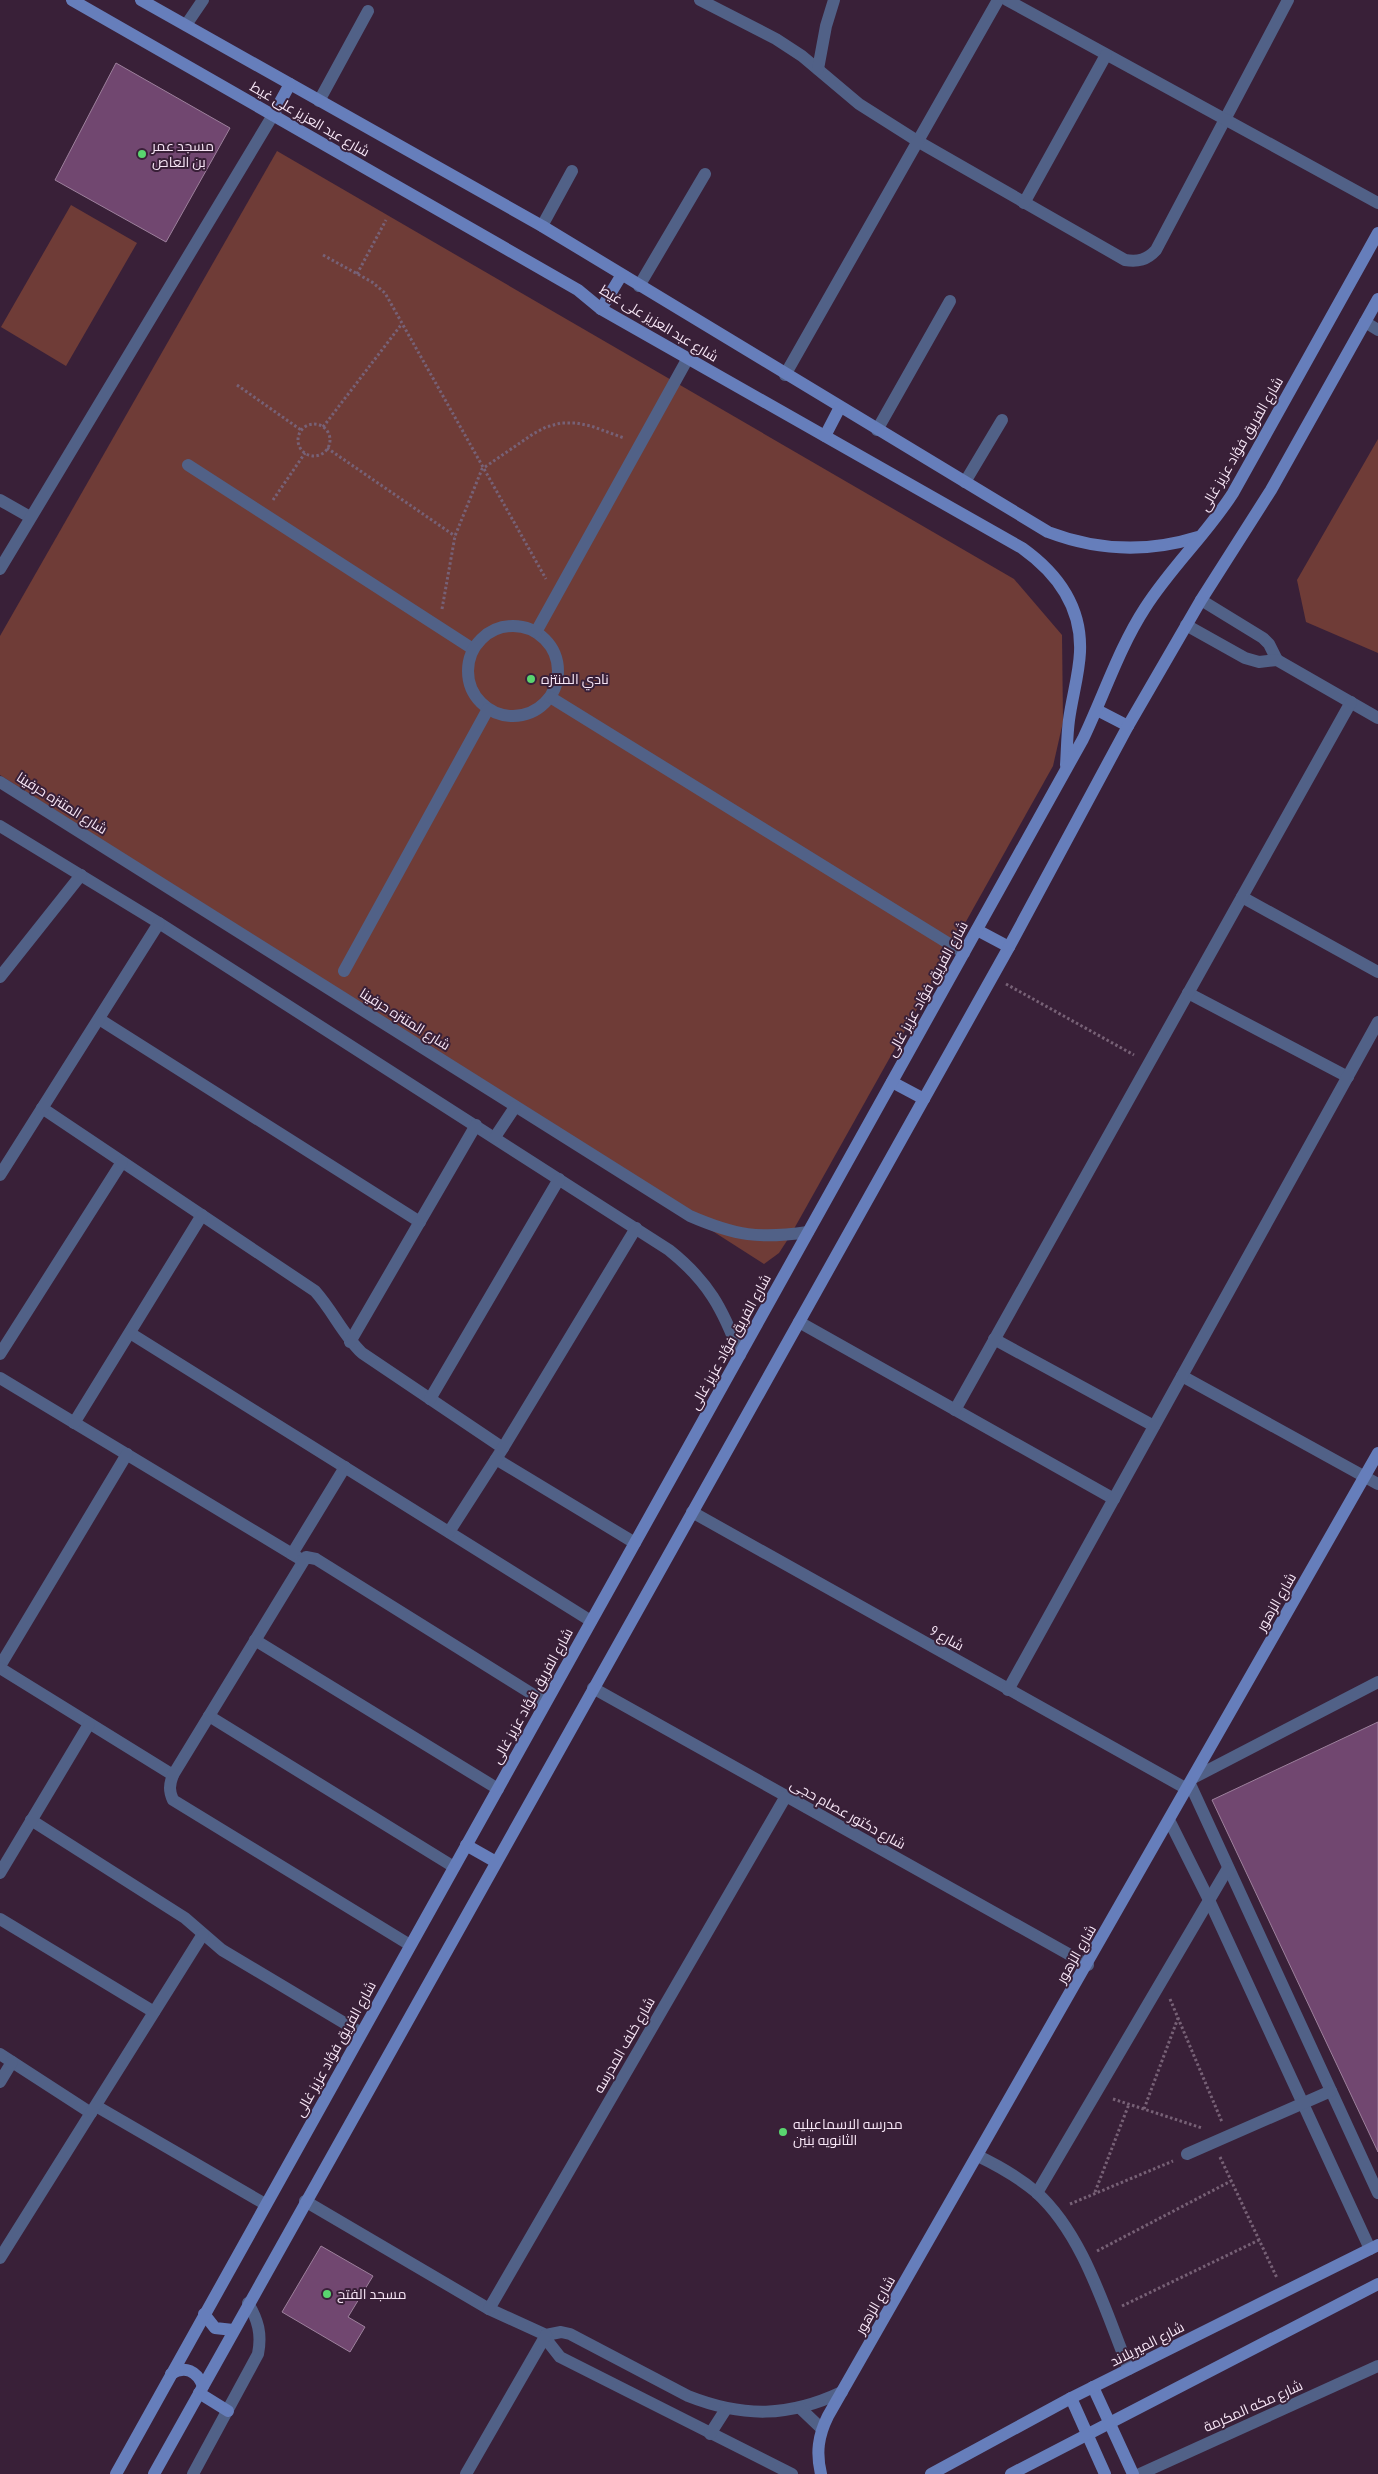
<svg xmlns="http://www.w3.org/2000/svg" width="1378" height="2474" viewBox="0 0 1378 2474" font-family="'PT Sans Narrow',Cairo,sans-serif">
	<rect width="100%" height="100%" fill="#392038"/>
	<g fill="#6f3c37">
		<polygon points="277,151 1014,579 1062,635 1063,722 1053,766 790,1236 779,1253 764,1264 0,775 0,636"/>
		<polygon points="71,205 137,243 66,366 1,327"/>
		<polygon points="1378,439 1378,653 1306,622 1297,580"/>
	</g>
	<g fill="#714770" stroke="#9d809c">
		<polygon points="116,63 230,128 166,242 55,180"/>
		<polygon points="1378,1722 1378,2152 1212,1800"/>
		<polygon points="321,2246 373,2276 348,2317 365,2327 350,2352 282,2312"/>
	</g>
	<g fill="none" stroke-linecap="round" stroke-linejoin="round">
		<g stroke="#776176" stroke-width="3" stroke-dasharray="2.5 2.5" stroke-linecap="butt">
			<polyline points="323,255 372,282 385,293 546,579"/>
			<polyline points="357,274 386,220"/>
			<polyline points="237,385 301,430"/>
			<circle cx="314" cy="440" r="16"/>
			<polyline points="323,427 401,325"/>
			<polyline points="327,448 455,536"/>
			<polyline points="273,500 305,453"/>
			<polyline points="442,609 455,536 482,469 533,434 546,427 561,423 576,423 591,426 624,438"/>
			<polyline points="1006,984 1134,1055"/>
			<polyline points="1170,1999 1222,2122"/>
			<polyline points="1113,2099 1202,2128"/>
			<polyline points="1144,2109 1178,2018"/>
			<polyline points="1220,2157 1277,2278"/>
			<polyline points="1095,2192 1129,2104"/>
			<polyline points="1070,2204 1173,2161"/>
			<polyline points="1097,2251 1231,2181"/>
			<polyline points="1122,2306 1259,2240"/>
		</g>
		<g stroke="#516187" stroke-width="12">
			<polyline points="319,101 368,11"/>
			<polyline points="542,226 572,171"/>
			<polyline points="639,286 705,174"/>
			<polyline points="1365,322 1378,330"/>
			<polyline points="877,430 950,301"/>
			<polyline points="188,465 473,649"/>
			<polyline points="965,482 1002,420"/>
			<polyline points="0,500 30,517"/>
			<polyline points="0,569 273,115"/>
			<circle cx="513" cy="671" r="45"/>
			<polyline points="536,632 688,358"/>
			<polyline points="550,697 964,953"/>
			<polyline points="344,971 488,709"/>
			<path d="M193,2474L258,2354C262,2334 258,2320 248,2303"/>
		</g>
		<g stroke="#516187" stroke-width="12">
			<path d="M700,0L776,39L802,56L859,104L919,142L1125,260C1138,262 1147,260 1156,250L1288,0"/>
			<polyline points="1007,0 1378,203"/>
			<polyline points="186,25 203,0"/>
			<polyline points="818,69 826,26 834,0"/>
			<polyline points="1024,203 1106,55"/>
			<polyline points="785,375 998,0"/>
			<polyline points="1201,600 1263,638 1269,644 1277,660"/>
			<polyline points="1186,625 1245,658 1259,662 1277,660 1378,718"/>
			<path d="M0,782L690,1216C736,1236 759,1239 808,1232"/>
			<path d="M0,826L159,923L669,1250C708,1281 723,1309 740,1355"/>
			<polyline points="1242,897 1378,972"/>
			<polyline points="0,977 81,875"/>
			<polyline points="1188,993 1348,1077"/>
			<polyline points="99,1019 420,1222"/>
			<path d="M42,1108L315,1291C333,1311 343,1335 362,1353L503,1448"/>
			<polyline points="495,1137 515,1107"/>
			<polyline points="0,1175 159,923"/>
			<polyline points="799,1322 1114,1499"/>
			<polyline points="130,1333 591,1621"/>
			<polyline points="994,1339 1154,1426"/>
			<polyline points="350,1342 476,1125"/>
			<polyline points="0,1354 122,1162"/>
			<polyline points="1182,1376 1378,1484"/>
			<polyline points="0,1378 302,1560"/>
			<polyline points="430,1399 559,1179"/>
			<polyline points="955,1410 1351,702"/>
			<polyline points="74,1423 202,1215"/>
			<polyline points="496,1459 635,1543"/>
			<polyline points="692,1512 1187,1789"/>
			<polyline points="449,1532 503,1448 636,1228"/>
			<polyline points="292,1554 345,1467"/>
			<polyline points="255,1640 498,1789"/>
			<polyline points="0,1666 127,1454"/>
			<polyline points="0,1668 173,1775"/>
			<polyline points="593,1688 1088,1965"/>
			<polyline points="1008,1690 1378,1022"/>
			<polyline points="209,1716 454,1867"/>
			<polyline points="1193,1778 1378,1682"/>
			<polyline points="1190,1784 1378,2193"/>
			<polyline points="31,1820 185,1918 222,1950 361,2033"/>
			<polyline points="1169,1820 1209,1900 1370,2249"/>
			<polyline points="0,1873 89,1724"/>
			<polyline points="0,1919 154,2012"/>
			<path d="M410,1945L173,1800C169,1791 169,1785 173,1775L306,1557L316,1559L545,1702"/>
			<polyline points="0,2054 91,2113"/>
			<polyline points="0,2082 12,2062"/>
			<polyline points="96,2106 265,2204"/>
			<polyline points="1187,2154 1331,2091"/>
			<path d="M978,2156C999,2166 1018,2177 1036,2192C1084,2235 1105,2311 1129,2369"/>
			<polyline points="1037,2193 1228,1868"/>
			<path d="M305,2201L489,2309L546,2335L561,2332L570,2334L688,2396C744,2418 789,2417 842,2392"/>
			<polyline points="0,2258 203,1934"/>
			<polyline points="489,2309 786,1796"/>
			<polyline points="546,2335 549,2343 560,2357 792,2474"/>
			<polyline points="800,2408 822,2429"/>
			<polyline points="710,2434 726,2409"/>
			<polyline points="466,2474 546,2335"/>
			<polyline points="1140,2474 1378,2366"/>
		</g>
		<g stroke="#667ebb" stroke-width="12">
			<path d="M72,0L578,290L601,309L1022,548C1057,573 1082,607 1080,652C1079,675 1072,697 1069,720C1067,735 1067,750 1066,765"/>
			<path d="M141,0L542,226L1048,532C1098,551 1147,553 1198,537"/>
			<polyline points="273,115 290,84"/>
			<polyline points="601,309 621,276"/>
			<polyline points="825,436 840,407"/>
			<polyline points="1097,710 1128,726"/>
			<polyline points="977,930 1009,947"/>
			<polyline points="892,1082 924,1099"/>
			<polyline points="466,1845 496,1862"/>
			<polyline points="204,2314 215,2328 233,2330"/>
			<path d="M171,2374C185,2365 197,2371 203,2386"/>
			<polyline points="1093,2387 1133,2474"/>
			<polyline points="199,2393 228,2411"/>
			<polyline points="1071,2398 1105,2474"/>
			<path d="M116,2474L1083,739C1104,695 1119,648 1145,608C1171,567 1207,534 1233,493L1378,233"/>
			<polyline points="154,2474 1009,947 1128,726 1201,600 1271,490 1378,299"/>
			<path d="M821,2474C816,2453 818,2436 828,2416L1378,1453"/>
			<polyline points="931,2474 1071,2398 1378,2245"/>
			<polyline points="1011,2474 1378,2284"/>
		</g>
	</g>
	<g fill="#59d56f" stroke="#392038" stroke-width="2">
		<circle cx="142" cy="154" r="5"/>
		<circle cx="531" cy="679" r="5"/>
		<circle cx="783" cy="2132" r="5"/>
		<circle cx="327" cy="2294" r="5"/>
	</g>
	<g text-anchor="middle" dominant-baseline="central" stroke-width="4" stroke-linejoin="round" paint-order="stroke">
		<g font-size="14" fill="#f7e6f6" stroke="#392038">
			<text transform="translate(310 119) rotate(30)">شارع عبد العزيز على غيط</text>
			<text transform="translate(659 323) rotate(31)">شارع عبد العزيز على غيط</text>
			<text transform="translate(1241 444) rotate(-60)">شارع الفريق فؤاد عزيز غالى</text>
			<text transform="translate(62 803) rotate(32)">شارع المتنزه حرفينا</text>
			<text transform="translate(927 989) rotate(-61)">شارع الفريق فؤاد عزيز غالى</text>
			<text transform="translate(405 1019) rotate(32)">شارع المتنزه حرفينا</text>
			<text transform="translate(730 1342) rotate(-61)">شارع الفريق فؤاد عزيز غالى</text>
			<text transform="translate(1276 1602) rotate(-60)">شارع الزهور</text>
			<text transform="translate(947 1638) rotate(29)">شارع 9</text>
			<text transform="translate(532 1696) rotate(-61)">شارع الفريق فؤاد عزيز غالى</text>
			<text transform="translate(848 1814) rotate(29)">شارع دكتور عصام حجى</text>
			<text transform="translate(1076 1954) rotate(-60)">شارع الزهور</text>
			<text transform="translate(624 2045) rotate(-60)">شارع خلف المدرسه</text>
			<text transform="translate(335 2049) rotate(-61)">شارع الفريق فؤاد عزيز غالى</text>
			<text transform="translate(875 2305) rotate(-60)">شارع الزهور</text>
			<text transform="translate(1147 2344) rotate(-27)">شارع الميريلاند</text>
			<text transform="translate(1253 2406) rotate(-24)">شارع مكه المكرمة</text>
		</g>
		<g font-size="14" fill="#f7e6f6" stroke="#392038" text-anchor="start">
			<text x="152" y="146">مسجد عمر<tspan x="152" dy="16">بن العاص</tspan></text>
			<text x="541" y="679">نادي المنتزه</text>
			<text x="793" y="2124">مدرسه الاسماعيليه<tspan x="793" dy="16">الثانويه بنين</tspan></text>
			<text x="337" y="2294">مسجد الفتح</text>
		</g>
	</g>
</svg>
